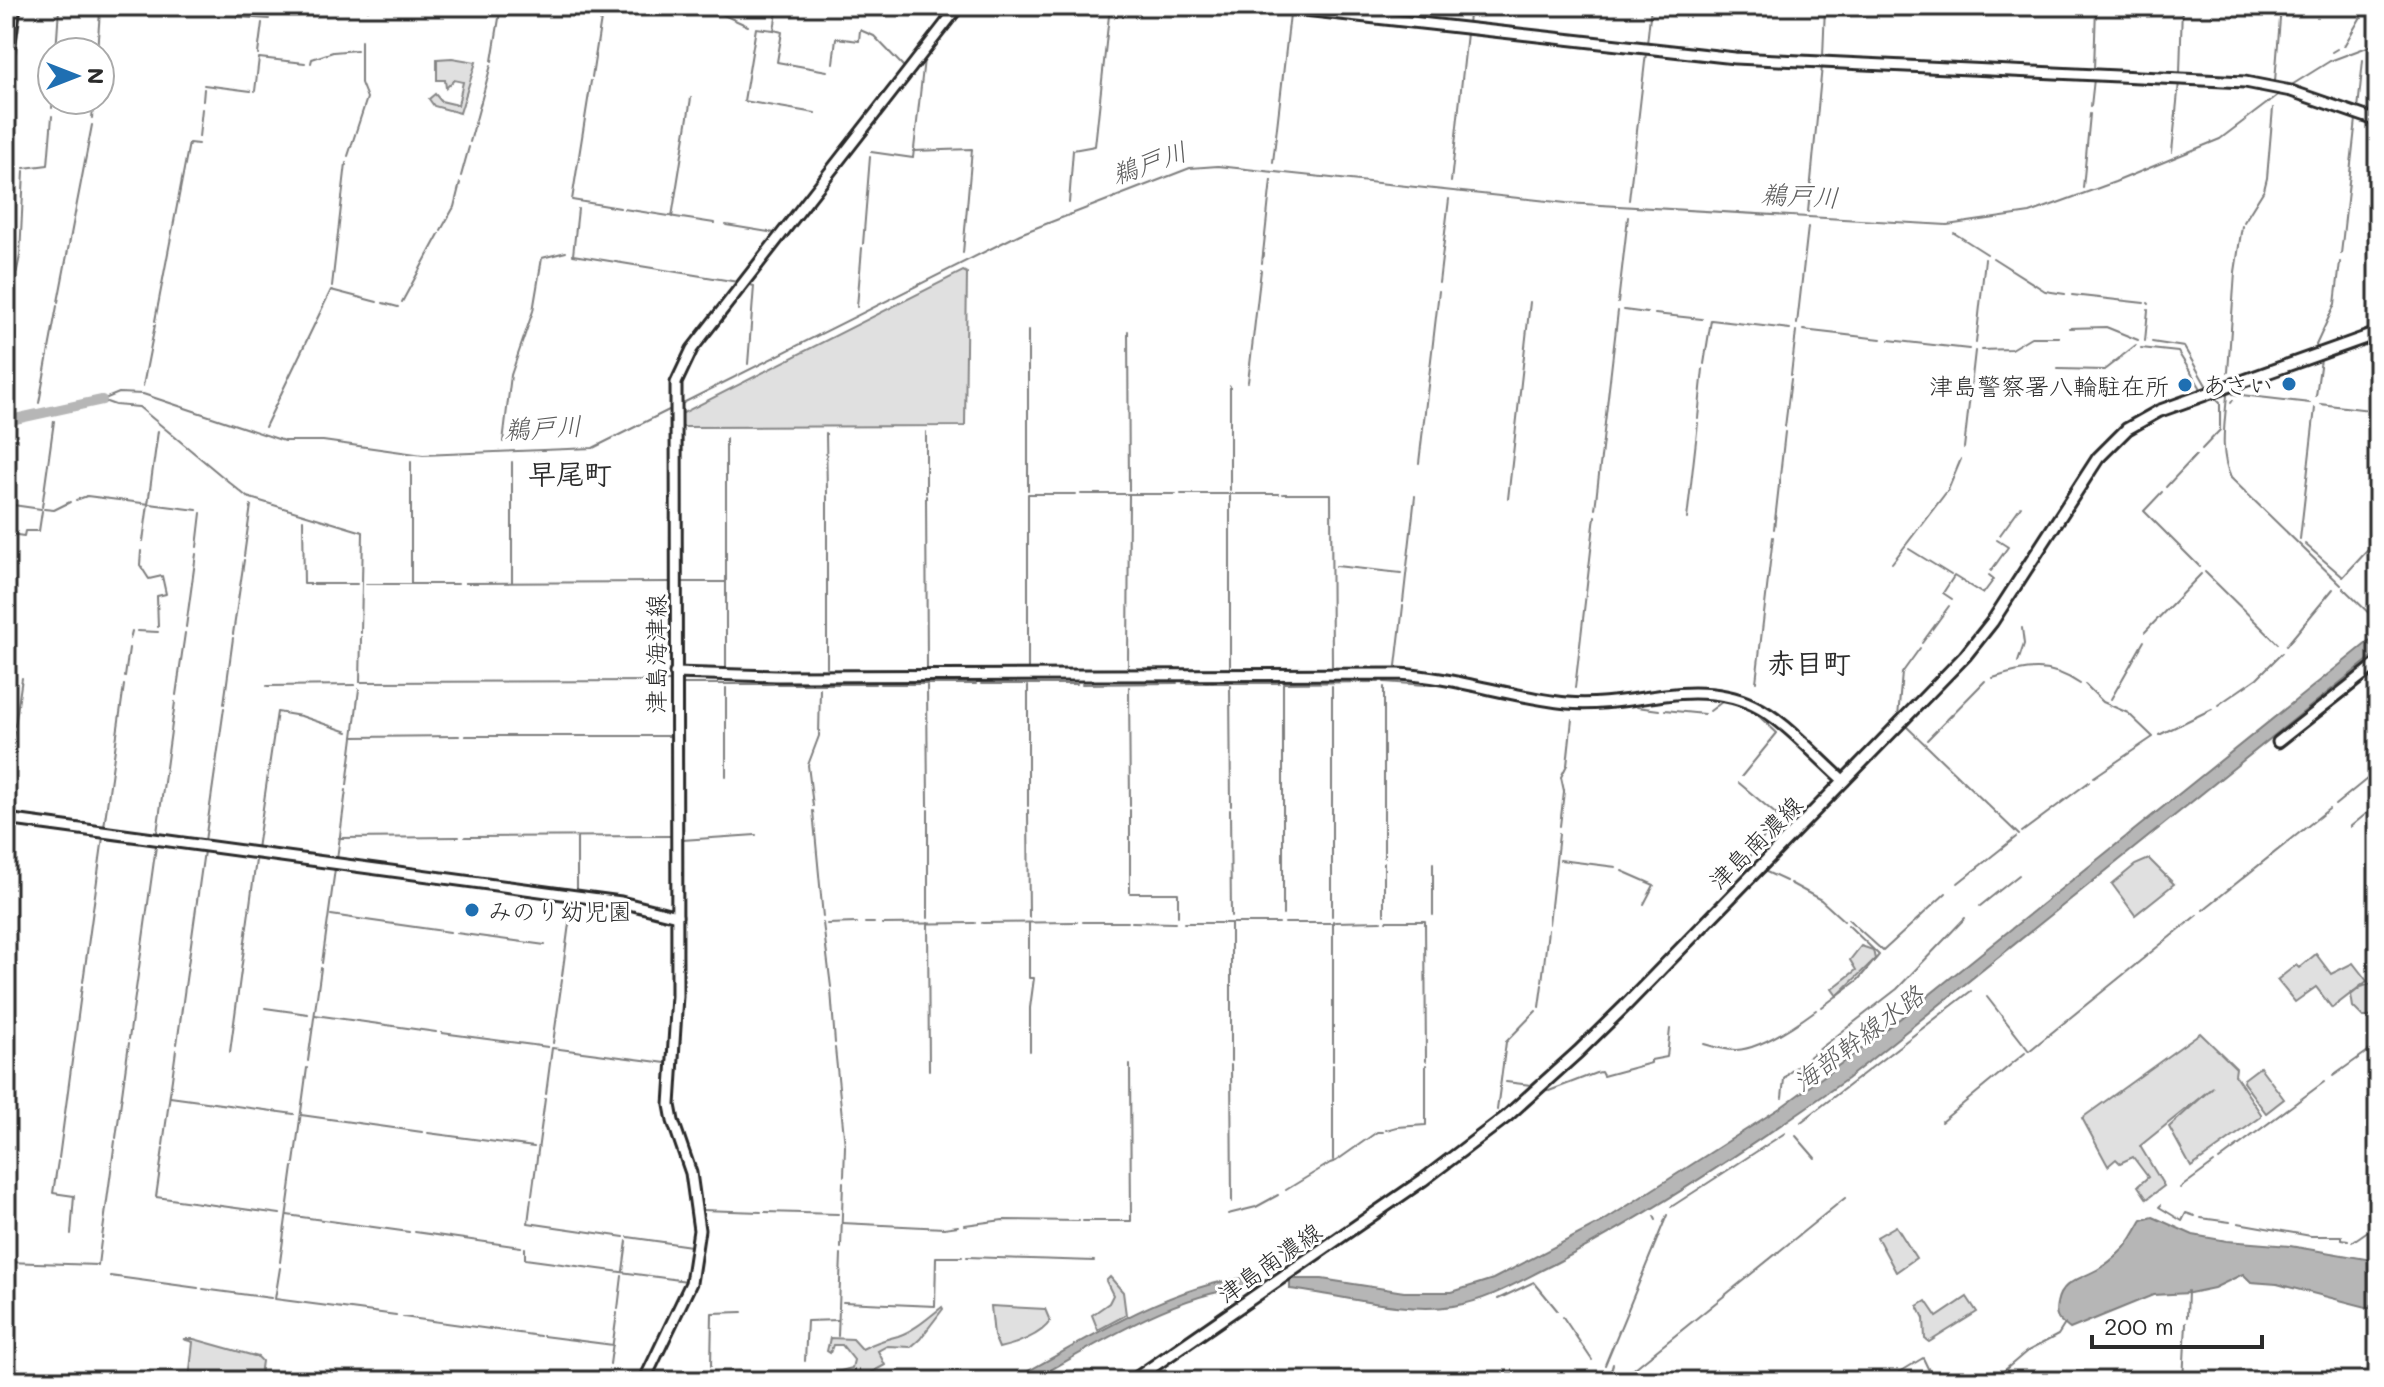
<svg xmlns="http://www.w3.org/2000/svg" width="2384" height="1387" viewBox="0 0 2384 1387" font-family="Mali,'Klee One',sans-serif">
	<rect width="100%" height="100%" fill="#fff"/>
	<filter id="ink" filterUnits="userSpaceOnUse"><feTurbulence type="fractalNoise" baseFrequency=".0125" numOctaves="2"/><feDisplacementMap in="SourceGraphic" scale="16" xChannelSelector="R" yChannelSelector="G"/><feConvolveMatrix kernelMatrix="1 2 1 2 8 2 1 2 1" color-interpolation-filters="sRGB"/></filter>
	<g filter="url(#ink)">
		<g fill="#e0e0e0" stroke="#868686" stroke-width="2">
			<polygon points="452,58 476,62 460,113 434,106 429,99 435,94 441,101 458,105 463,82 454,80 446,88 445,80 437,80 437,59"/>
			<polygon points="963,271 967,273 965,426 680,427 679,415"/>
			<polygon points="2149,859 2174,884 2135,915 2112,884 2135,865"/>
			<polygon points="1861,946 1873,950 1875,959 1837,996 1832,989 1856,970 1850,960"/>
			<polygon points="2316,954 2331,974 2353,963 2367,981 2332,1008 2316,987 2295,1002 2277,980 2296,965 2299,968"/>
			<polygon points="2373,983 2378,992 2378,1008 2370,1017 2363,1017 2353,1007 2351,995 2361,987"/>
			<polygon points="2200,1033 2236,1068 2235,1075 2261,1114 2261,1117 2191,1167 2169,1127 2213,1087 2140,1146 2164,1186 2147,1199 2138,1186 2148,1177 2133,1157 2120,1163 2116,1159 2108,1166 2082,1118"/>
			<polygon points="2260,1067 2284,1099 2266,1113 2243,1082 2244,1079"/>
			<polygon points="1896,1226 1916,1258 1896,1272 1877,1237"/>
			<polygon points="1110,1277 1123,1292 1126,1315 1098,1330 1092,1315 1109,1303 1113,1295 1106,1281"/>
			<polygon points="1967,1297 1977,1312 1929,1342 1925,1339 1924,1318 1918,1306 1926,1301 1937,1317"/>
			<path d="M991,1306L1045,1309L1050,1321C1042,1335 1014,1345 999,1348L994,1336Z"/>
			<path d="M942,1307L943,1309L920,1339L911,1347L887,1346L878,1351L885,1365L861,1378L837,1372L852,1368L854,1360L842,1345H833L830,1353L827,1351L830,1338L853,1339L862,1349C874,1343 886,1339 898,1336C914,1331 929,1317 942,1307Z"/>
			<polygon points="183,1339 194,1339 258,1357 262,1361 260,1376 225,1376 224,1379 189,1380 193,1342"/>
		</g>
		<g fill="#b6b6b6" stroke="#7e7e7e" stroke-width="2">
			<path d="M2378,634V652L1847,1079C1753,1145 1656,1211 1554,1264C1521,1280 1490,1300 1453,1306C1403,1314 1341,1295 1290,1289V1279H1322L1404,1292H1452L1493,1279L1602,1222L1780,1108L1872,1041Z"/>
			<path d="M2153,1217L2193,1235L2227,1241L2290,1246L2378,1261V1310L2277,1284L2251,1282L2243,1274L2214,1288L2190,1293L2153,1295L2070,1329C2059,1320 2054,1318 2057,1303C2061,1280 2083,1279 2100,1268C2107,1264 2114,1258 2120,1252C2130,1244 2135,1231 2142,1220Z"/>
			<path d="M1257,1277L1256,1287C1179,1289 1097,1345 1031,1381H1010C1082,1343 1175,1280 1257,1277Z"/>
		</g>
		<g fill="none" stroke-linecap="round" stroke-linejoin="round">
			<g stroke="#7e7e7e" stroke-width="2">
				<polyline points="239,6 238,17 269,19"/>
				<polyline points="778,6 774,30 782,32 777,62 827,71"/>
				<polyline points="929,6 941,17"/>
				<polyline points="89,7 89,6"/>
				<polyline points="706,7 748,26"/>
				<polyline points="89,10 100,11 97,52"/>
				<polyline points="368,10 369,6"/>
				<polyline points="2365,10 2367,6"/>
				<polyline points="1468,24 1470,6"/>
				<polyline points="774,30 756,28 744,101 815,113"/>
				<polyline points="1647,44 1651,6 1679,15 1684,6"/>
				<polyline points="2344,46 2362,15"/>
				<polyline points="56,52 59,9"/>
				<polyline points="2332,52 2337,49"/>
				<polyline points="258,54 262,23"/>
				<polyline points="1823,57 1825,6"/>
				<polyline points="492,61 501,6"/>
				<polyline points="311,63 312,59 333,52 357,50"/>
				<polyline points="833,63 836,38 859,41 860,30 874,36 903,66"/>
				<polyline points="2094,69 2096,6"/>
				<polyline points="2180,73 2182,6"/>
				<polyline points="592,77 603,6"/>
				<polyline points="591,81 572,200 620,208"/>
				<polyline points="2275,81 2281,6"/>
				<polyline points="204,85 251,91"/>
				<polyline points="2290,86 2330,61 2378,43"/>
				<polyline points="255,91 259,58 305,63"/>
				<polyline points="203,101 204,89"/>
				<polyline points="2091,106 2094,79"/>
				<polyline points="52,108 53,100"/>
				<polyline points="2358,109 2363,60"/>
				<polyline points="92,118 94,100"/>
				<polyline points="199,137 202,109"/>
				<polyline points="470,142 491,65"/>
				<polyline points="913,151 972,149 963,253"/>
				<polyline points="871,152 913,158 924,59"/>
				<polyline points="2172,152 2179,82"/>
				<polyline points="348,156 367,98 361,83 361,41"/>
				<polyline points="1273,162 1290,14"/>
				<polyline points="24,168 48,165 52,116"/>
				<polyline points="461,176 469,147"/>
				<polyline points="1451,182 1467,33"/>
				<polyline points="2083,188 2090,114"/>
				<polyline points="1629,200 1646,53"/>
				<polyline points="1069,203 1073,150 1095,146 1110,6"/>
				<polyline points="578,209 573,255 738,282"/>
				<polyline points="624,209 714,223"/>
				<polyline points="1808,212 1822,66"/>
				<polyline points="672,217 691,98"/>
				<polyline points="2244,222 2264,190 2267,178 2273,108"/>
				<polyline points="726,225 775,233"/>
				<polyline points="441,230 454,207 460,183"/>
				<polyline points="1954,233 1987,254"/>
				<polyline points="863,244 870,157"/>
				<polyline points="2341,254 2356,119"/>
				<polyline points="1993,258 2045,291 2065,294"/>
				<polyline points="1262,263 1271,180"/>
				<polyline points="1439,283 1449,199"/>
				<polyline points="747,284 754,286 748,364"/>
				<polyline points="332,286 346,163"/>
				<polyline points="13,289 20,256 24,171"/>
				<polyline points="2072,295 2144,303"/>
				<polyline points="58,302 92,125"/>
				<polyline points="402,302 439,234"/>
				<polyline points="383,303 398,307"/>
				<polyline points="1618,303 1628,217"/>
				<polyline points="2148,303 2149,304"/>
				<polyline points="857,307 862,248"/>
				<polyline points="1624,310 1647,313"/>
				<polyline points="1655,314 1702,319"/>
				<polyline points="6,318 11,294"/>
				<polyline points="155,321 189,143 198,144"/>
				<polyline points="1797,324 1808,227"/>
				<polyline points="2069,328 2106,327 2138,340"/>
				<polyline points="1803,330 1881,339"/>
				<polyline points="1028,331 1028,490"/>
				<polyline points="1128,331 1129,490"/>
				<polyline points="1889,340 1969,349"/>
				<polyline points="2145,341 2148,310"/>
				<polyline points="2152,342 2184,347 2207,387"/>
				<polyline points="1976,343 1985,259"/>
				<polyline points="2141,348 2178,352 2200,387"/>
				<polyline points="2317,348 2316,345 2335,304 2340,262"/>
				<polyline points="1981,350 2011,349 2031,337 2059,337"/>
				<polyline points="1704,364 1711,320 1790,329"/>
				<polyline points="2058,369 2104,370 2136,345"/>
				<polyline points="2228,372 2235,272 2242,226"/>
				<polyline points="1791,375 1796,331"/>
				<polyline points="1248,382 1261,270"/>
				<polyline points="143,386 155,325"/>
				<polyline points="1230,386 1230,490"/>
				<polyline points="2233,394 2310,403"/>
				<path d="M2227,395C2225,423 2219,452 2231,478L2341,585"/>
				<polyline points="2316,396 2321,359"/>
				<polyline points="102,400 119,393 143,394 284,441 323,441 423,455 593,448 673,408"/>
				<polyline points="104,401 115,405 139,407 247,497 363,532 361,633"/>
				<polyline points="39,403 57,306"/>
				<polyline points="2231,403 2233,400"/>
				<polyline points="2320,404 2378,411"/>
				<polyline points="679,405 1020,234 1190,168 1218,166 1566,203 1947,225 2030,213 2115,182 2220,139 2282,92"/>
				<polyline points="39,411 39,413"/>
				<polyline points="1698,418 1703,369"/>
				<polyline points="265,427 331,290 377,302"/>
				<polyline points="1785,427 1791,379"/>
				<polyline points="926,432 926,493"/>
				<polyline points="826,433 827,494"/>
				<polyline points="503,442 511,375 533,311 542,258 566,252"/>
				<polyline points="1964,448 1975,351"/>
				<polyline points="2202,449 2220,430 2220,403 2214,397"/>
				<polyline points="411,462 411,584"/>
				<polyline points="512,462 512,582"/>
				<polyline points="1419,463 1439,291"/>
				<polyline points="2166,487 2196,455"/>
				<polyline points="2162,492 2144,511 2200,567"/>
				<polyline points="1081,494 1176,494"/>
				<polyline points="1181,494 1279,494"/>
				<polyline points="1283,494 1331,494 1332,667"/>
				<polyline points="827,496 827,667"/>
				<polyline points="926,496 927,668"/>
				<polyline points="1508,499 1530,302"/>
				<polyline points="76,500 87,496 197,510"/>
				<polyline points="6,504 41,509"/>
				<polyline points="42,507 54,421"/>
				<polyline points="44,509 54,510 70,502"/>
				<polyline points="1595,509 1618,311"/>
				<polyline points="1687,519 1698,423"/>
				<polyline points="303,520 304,584 357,584"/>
				<polyline points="1774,529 1785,432"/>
				<polyline points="2000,535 2021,506"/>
				<polyline points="2300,539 2315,408"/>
				<polyline points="143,541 158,431"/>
				<polyline points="2305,544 2343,577 2378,539"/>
				<polyline points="197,547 201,513"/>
				<polyline points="1909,549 1951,575"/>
				<polyline points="6,550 10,534 24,536 25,531 39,531 42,511"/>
				<polyline points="141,551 140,565 149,579 162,576 166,594 157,596 158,627"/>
				<polyline points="244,556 251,505"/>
				<polyline points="1892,563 1948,490 1961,459"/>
				<polyline points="1336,566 1401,573"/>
				<polyline points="1991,571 2008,547 1997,540"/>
				<polyline points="2205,572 2278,644"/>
				<polyline points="679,582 725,582"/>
				<polyline points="465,583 672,582"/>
				<polyline points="366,584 458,584"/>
				<polyline points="2343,588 2378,622"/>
				<polyline points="1952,599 1943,593 1954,576 1983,594 1994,579 1989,575"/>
				<polyline points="1403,602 1415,496"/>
				<polyline points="186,627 196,554"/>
				<polyline points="137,631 158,632"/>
				<polyline points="2145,632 2201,574"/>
				<polyline points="233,634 244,560"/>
				<polyline points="130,639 132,631"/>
				<polyline points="1922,643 1949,606"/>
				<polyline points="2286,646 2333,589"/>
				<polyline points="2018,662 2024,644 2022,628"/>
				<polyline points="1396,666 1403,606"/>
				<polyline points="726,667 726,439"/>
				<polyline points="1230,667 1230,494"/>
				<polyline points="1028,668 1028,494 1076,494"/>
				<polyline points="1128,668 1129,494"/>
				<polyline points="125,677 129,648"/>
				<path d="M1993,678C2026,667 2050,663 2080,684"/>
				<polyline points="360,682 671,681"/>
				<polyline points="360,682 361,637"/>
				<polyline points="1384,682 1426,685"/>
				<polyline points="1756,682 1773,537"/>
				<polyline points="1183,683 1279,683"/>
				<polyline points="679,684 774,684"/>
				<polyline points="778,684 875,684"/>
				<polyline points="880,684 976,684"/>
				<polyline points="981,684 1077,684"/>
				<polyline points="1082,684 1177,683"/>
				<polyline points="2085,684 2103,702 2128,713 2153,737 2094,777"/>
				<polyline points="267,686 355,685"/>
				<polyline points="927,686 928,806"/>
				<polyline points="1028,686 1028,806"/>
				<polyline points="1230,686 1231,806"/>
				<polyline points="1332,686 1332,916"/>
				<polyline points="1129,687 1130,806"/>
				<polyline points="1384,687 1384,857"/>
				<polyline points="726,688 726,776"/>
				<polyline points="1575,688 1595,516"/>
				<polyline points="176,695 185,633"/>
				<polyline points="2111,699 2144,641"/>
				<polyline points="224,704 233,638"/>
				<polyline points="2218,705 2257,678 2282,653"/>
				<polyline points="1637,707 1659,710"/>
				<polyline points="1665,710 1704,714"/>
				<polyline points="1710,711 1722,702"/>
				<polyline points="1898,717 1902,673 1920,648"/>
				<polyline points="15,726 22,678"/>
				<polyline points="1906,726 2019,835"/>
				<polyline points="2159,735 2212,709"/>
				<polyline points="465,736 670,736"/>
				<polyline points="353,737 459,736"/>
				<polyline points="1927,740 1985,681"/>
				<polyline points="1742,776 1777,733 1752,710"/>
				<polyline points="1739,783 1777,815 1766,832"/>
				<polyline points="347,785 359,689"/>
				<polyline points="6,793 14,731"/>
				<polyline points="2335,805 2378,770"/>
				<polyline points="813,806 808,765 819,736 820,688"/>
				<polyline points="928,810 928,918"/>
				<polyline points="1028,810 1029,917"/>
				<polyline points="1130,810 1130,893 1178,893 1178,916"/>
				<polyline points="1230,810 1231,916"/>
				<polyline points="813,811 823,917"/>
				<polyline points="6,814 28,817"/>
				<polyline points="1560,826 1564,791 1561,777 1567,765 1572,719"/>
				<polyline points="104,827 124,685"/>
				<polyline points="2350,827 2378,804"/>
				<polyline points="2022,832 2089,782"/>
				<polyline points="157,833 175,702"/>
				<polyline points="465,837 672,836"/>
				<polyline points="339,838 459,837"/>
				<polyline points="577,838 577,892"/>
				<polyline points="682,840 756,835"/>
				<polyline points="205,841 224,708"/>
				<polyline points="257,849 277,712 301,716 348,732"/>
				<polyline points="337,859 346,790"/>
				<polyline points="1560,860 1616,867"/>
				<polyline points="1384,863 1384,915"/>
				<polyline points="1749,870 1744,865 1764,837"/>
				<polyline points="1762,870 1786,881"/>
				<polyline points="1622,871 1654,885 1644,904"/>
				<polyline points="1790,883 1821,900 1844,921"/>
				<polyline points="1958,883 2016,837"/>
				<polyline points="1980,906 2019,875"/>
				<polyline points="2203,910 2329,809"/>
				<polyline points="331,915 450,932"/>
				<polyline points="1283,915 1283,683 1379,682"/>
				<polyline points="1433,915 1433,863"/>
				<polyline points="1848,919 1883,951 1946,893"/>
				<polyline points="1333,921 1333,1061"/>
				<polyline points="1386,921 1425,921 1426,1061"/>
				<polyline points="1083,922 1128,922"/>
				<polyline points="1132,922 1175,923"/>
				<polyline points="1335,922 1381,921"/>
				<polyline points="823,923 831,987"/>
				<polyline points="865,923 874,923"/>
				<polyline points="928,923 929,1070"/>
				<polyline points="982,923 1077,922"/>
				<polyline points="1029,923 1029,978 1034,978 1030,1008 1030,1051"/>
				<polyline points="1184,923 1279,923"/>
				<polyline points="1231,923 1231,1061"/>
				<polyline points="1285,923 1332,923"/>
				<polyline points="827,924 857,923"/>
				<polyline points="882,924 975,923"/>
				<polyline points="1549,924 1559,834"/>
				<polyline points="456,933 545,945"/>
				<polyline points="322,963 335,869"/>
				<polyline points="562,976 572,901"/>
				<polyline points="83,982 103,837"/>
				<polyline points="1542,982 1548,930"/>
				<polyline points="831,990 835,1043"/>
				<polyline points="1987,997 2029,1051 2197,915"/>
				<polyline points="1539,1007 1542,985"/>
				<polyline points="1822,1007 1858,980 1879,955 1848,925"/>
				<polyline points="265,1008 308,1014"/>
				<polyline points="315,1015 436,1032"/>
				<polyline points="442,1033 548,1047"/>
				<polyline points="129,1039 156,846"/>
				<polyline points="553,1043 562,980"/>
				<polyline points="177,1044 204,851"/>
				<path d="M1704,1044C1714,1047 1725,1050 1736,1050C1760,1049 1797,1024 1816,1010"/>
				<polyline points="835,1048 845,1146 844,1176"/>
				<polyline points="230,1052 256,860"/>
				<polyline points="308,1061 321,968"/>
				<polyline points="1231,1065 1232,1202"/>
				<polyline points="1333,1065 1333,1160"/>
				<polyline points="2333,1076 2378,1044"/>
				<polyline points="1506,1082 1531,1085"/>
				<polyline points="1547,1089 1549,1091 1596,1073 1601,1072 1603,1076 1651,1063 1651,1060 1667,1057 1670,1029"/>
				<polyline points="546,1094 552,1048 666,1063"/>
				<polyline points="170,1097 294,1114"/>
				<polyline points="1782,1098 1784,1079 1790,1072 1897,989 1965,918"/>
				<polyline points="1497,1110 1506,1042 1536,1011"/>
				<polyline points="301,1115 422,1132"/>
				<polyline points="1801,1122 1971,991"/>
				<polyline points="1941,1122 2025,1053"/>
				<polyline points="1386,1130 1397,1127 1426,1125 1426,1065"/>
				<polyline points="428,1133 534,1147"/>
				<polyline points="1796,1136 1815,1158"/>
				<polyline points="116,1138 129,1043"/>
				<polyline points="163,1145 176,1050"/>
				<polyline points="163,1148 156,1197 280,1214"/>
				<polyline points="59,1158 82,986"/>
				<polyline points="2219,1160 2324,1082"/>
				<polyline points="58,1161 53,1193 74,1196 71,1234"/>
				<polyline points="294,1163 307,1068"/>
				<polyline points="2180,1188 2214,1163"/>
				<polyline points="1286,1190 1330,1163 1336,1161 1377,1132 1383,1132"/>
				<polyline points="532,1195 545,1099"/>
				<polyline points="531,1199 528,1223 624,1237"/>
				<polyline points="2161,1205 2159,1207 2182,1221 2186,1213 2195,1216"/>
				<polyline points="1671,1207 1785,1133"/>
				<polyline points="702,1210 761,1212"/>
				<polyline points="765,1212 838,1214"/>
				<polyline points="1228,1214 1256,1207 1278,1195"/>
				<polyline points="287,1215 409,1232"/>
				<polyline points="1654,1216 1656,1220"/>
				<polyline points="2201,1218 2230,1222"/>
				<polyline points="1083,1221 1131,1221 1130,1065"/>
				<polyline points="842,1223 944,1228 958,1226"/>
				<polyline points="2238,1223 2311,1236 2342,1236 2342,1239 2348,1240"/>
				<polyline points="965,1225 1003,1220 1079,1221"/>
				<polyline points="415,1232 521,1247"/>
				<polyline points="628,1237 691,1246"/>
				<polyline points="102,1238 115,1141"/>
				<polyline points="2352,1242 2378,1224"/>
				<polyline points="525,1248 525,1259 687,1281"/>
				<polyline points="841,1248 843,1182"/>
				<polyline points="967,1257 1094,1261"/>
				<polyline points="6,1262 98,1265 101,1241"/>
				<polyline points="280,1262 293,1167"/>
				<polyline points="280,1268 275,1299 396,1315"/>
				<polyline points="623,1271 627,1241"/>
				<polyline points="110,1276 198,1288"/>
				<polyline points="203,1289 271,1298"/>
				<polyline points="1498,1299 1534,1282 1557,1310"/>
				<polyline points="843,1302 935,1306 936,1257 962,1257"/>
				<polyline points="618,1309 622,1276"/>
				<polyline points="403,1317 540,1336"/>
				<polyline points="1563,1317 1592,1360"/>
				<polyline points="2187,1317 2188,1291"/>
				<polyline points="543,1336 613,1345"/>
				<polyline points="838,1336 841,1254"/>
				<polyline points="805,1361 807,1321 838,1320"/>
				<polyline points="610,1364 617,1313"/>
				<polyline points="1613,1364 1611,1371 1617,1380"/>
				<polyline points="6,1365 55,1381"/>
				<polyline points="1605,1365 1667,1215"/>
				<polyline points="711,1366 712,1313 742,1312"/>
				<polyline points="1619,1381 1845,1198"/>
				<polyline points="1885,1381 1923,1358 1934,1381"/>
				<polyline points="1992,1381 2026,1352 2058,1335 2065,1324"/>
				<polyline points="2148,1381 2158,1375 2181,1376"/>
				<polyline points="2183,1381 2186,1323"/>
			</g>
			<polyline stroke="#b6b6b6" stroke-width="10" points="6,421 102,400"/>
			<defs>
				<g id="secondary">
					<polyline points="1268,6 1735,58 2245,82 2291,91 2378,121"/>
					<polyline points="6,72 15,6"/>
					<path d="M675,673L777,676L1398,674C1455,677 1510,697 1567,703C1600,706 1633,699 1665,695C1758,683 1781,724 1844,781"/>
					<polyline points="2278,742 2378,663"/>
					<polyline points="6,819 621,902 677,916"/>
					<polyline points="644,1381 691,1283 699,1230 691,1173 673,1121 670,1105 677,996 676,383 692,349 959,6"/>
				</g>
				<polyline id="primary" points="1132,1381 1423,1180 1506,1117 1578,1052 1624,1007 1965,656 1992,622 2098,458 2127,429 2159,411 2378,333"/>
			</defs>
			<use href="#secondary" stroke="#2b2b2b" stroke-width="15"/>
			<use href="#primary" stroke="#2b2b2b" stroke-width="16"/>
			<use href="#secondary" stroke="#fff" stroke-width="9"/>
			<use href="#primary" stroke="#fff" stroke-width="10"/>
		</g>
	</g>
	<g fill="#1f6fb2" stroke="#fff" stroke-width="3">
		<circle cx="2289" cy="384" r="8"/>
		<circle cx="2185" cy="385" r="8"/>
		<circle cx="472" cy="910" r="8"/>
	</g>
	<g text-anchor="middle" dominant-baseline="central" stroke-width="6" stroke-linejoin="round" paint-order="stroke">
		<g font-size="24" fill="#2b2b2b" stroke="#fff" text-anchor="end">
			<text x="2273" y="384">あさい</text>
			<text x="2169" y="385">津島警察署八輪駐在所</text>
			<text x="488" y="910" text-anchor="start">みのり幼児園</text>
		</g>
		<g font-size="24" fill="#2b2b2b" stroke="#fff">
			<text transform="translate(655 654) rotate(-90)">津島海津線</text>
			<text transform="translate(1755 842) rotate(-45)">津島南濃線</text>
			<text transform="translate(1269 1262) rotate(-35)">津島南濃線</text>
		</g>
		<g font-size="26" font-style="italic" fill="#5c5c5c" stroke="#fff">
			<text transform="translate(1149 162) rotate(-19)">鵜戸川</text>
			<text transform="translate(1800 195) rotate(3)">鵜戸川</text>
			<text transform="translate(543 427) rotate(-3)">鵜戸川</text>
			<text transform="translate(1858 1038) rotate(-37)">海部幹線水路</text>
		</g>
		<g font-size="28" font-weight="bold" fill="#2b2b2b" stroke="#fff">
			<text x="570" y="473">早尾町</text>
			<text x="1809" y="662">赤目町</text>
		</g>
	</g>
	<rect width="2384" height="1387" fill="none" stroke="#fff" stroke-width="32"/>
	<rect x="16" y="16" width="2352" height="1355" fill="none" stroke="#2b2b2b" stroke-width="3" filter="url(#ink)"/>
	<g transform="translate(76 76) rotate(90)"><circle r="38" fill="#ffffff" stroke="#aaaaaa" stroke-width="2"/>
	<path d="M0-6L14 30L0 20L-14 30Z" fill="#1f6fb2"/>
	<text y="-12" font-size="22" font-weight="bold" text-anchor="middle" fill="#2b2b2b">N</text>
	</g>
	<path d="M2092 1335v12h170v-12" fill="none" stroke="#2b2b2b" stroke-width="4"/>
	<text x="2104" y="1335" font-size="24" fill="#2b2b2b" stroke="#ffffff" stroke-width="6" paint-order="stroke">200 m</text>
</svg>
